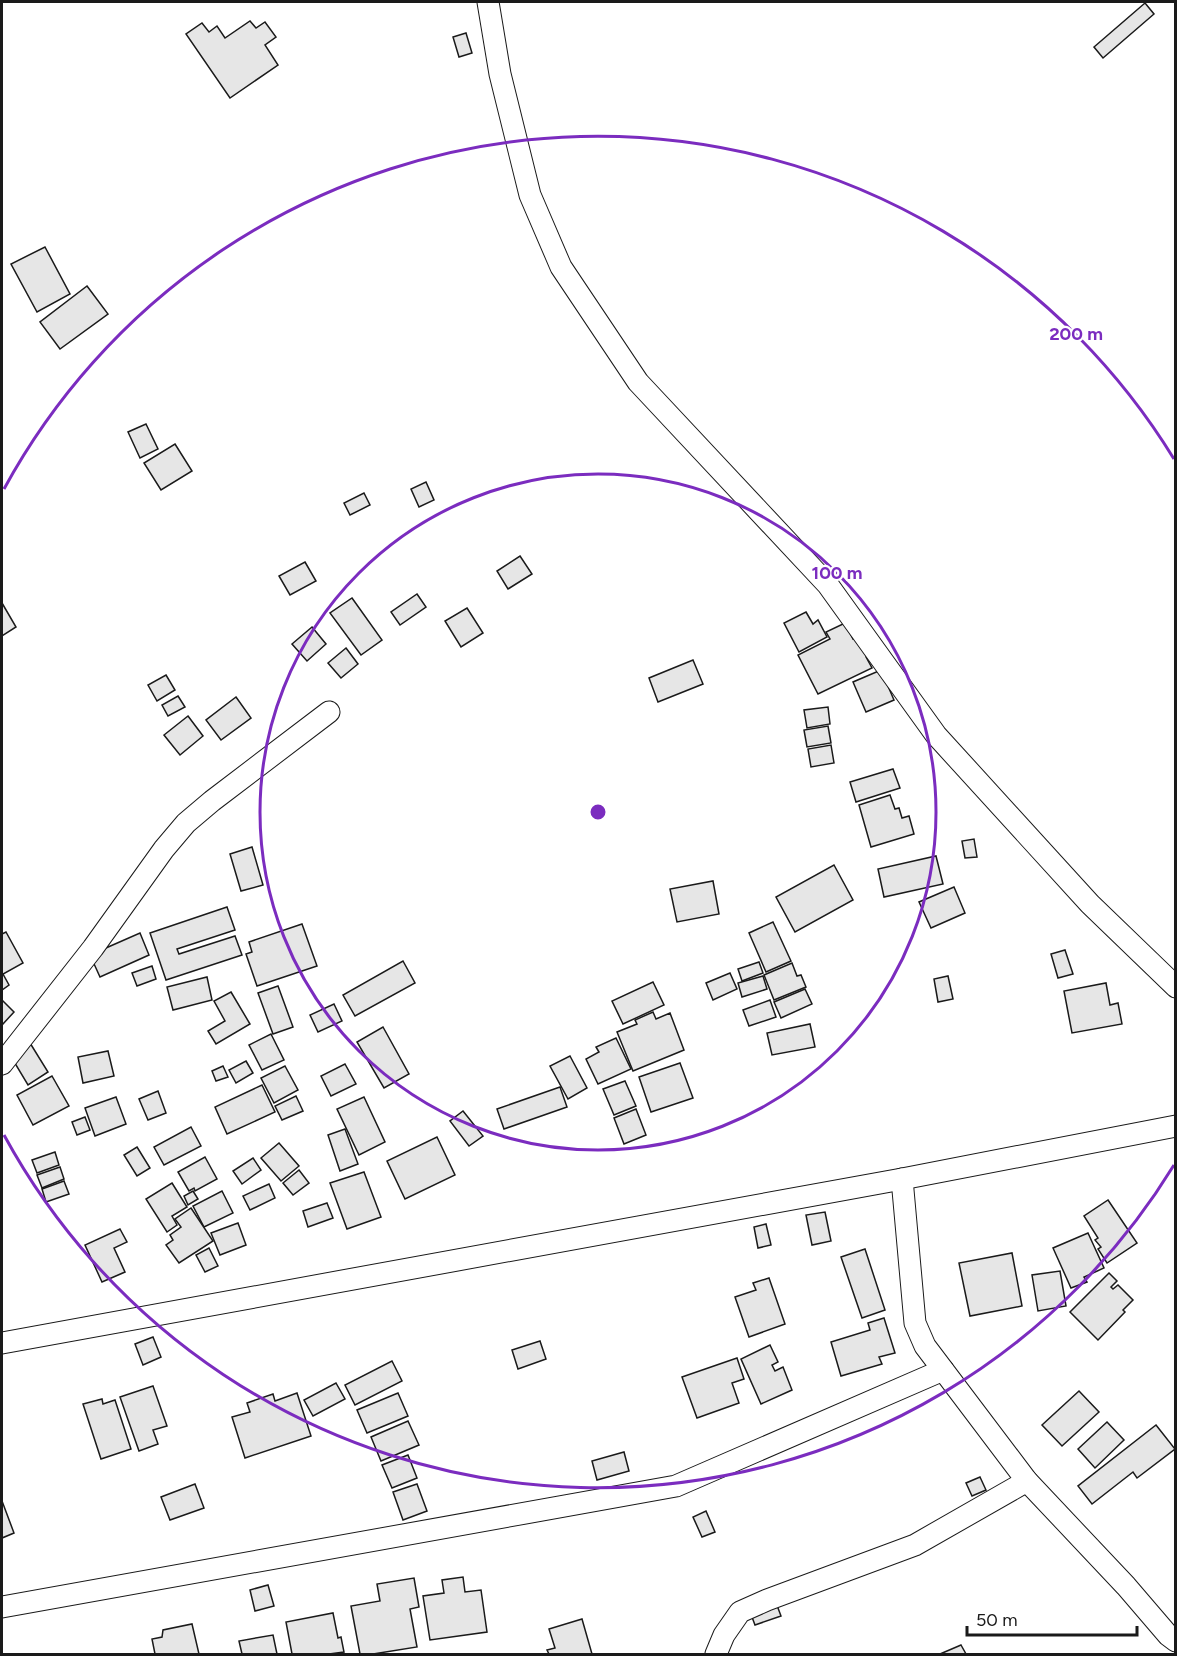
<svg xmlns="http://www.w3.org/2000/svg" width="1177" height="1656" viewBox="0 0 1177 1656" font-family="Figtree,sans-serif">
	<rect width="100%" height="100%" fill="#fff"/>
	<g fill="#e6e6e6" stroke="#1a1a1a" stroke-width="1.5">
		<polygon points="1145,3 1154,14 1103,58 1094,47"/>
		<polygon points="250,21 256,28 265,22 276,37 265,45 278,65 230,98 186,34 202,23 209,32 217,26 225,38"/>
		<polygon points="466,33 472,53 459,57 453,37"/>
		<polygon points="45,247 70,294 37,312 11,264"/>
		<polygon points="87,286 108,314 60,349 40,322"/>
		<polygon points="146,424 158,449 140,458 128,432"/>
		<polygon points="175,444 192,471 161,490 144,463"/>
		<polygon points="426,482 434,500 419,507 411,489"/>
		<polygon points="364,493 370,505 350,515 344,503"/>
		<polygon points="520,556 532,574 508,589 497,571"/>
		<polygon points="305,562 316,581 290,595 279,576"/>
		<polygon points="417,594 426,607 400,625 391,612"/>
		<polygon points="352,598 382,640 361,655 330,613"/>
		<polygon points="2,603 16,627 2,636"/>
		<polygon points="467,608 483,633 461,647 445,621"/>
		<polygon points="806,612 813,624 818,620 827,637 799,652 784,623"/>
		<polygon points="845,623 853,639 861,635 871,655 866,657 872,668 818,694 798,655 830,639 826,632"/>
		<polygon points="312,627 326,644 307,661 292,644"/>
		<polygon points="346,648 358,664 341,678 328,663"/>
		<polygon points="693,660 703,684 658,702 649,678"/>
		<polygon points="881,670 894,700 866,712 853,682"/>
		<polygon points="166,675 175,690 157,701 148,685"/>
		<polygon points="178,696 185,707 168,716 162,705"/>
		<polygon points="236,697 251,718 221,740 206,720"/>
		<polygon points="828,707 830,724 807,728 804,710"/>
		<polygon points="188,716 203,736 180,755 164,735"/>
		<polygon points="828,726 831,743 807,747 804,730"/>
		<polygon points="831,745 834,763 811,767 808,749"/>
		<polygon points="893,769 900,788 856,802 850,782"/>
		<polygon points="890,795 895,809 899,808 902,818 909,816 914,834 871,847 859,805"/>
		<polygon points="974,839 977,857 965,858 962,841"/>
		<polygon points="252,847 263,885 241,891 230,854"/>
		<polygon points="936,856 943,884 884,897 878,869"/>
		<polygon points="834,865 853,900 795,932 776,897"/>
		<polygon points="713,881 719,914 677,922 670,889"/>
		<polygon points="954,887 965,913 931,928 919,902"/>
		<polygon points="227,907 235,930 177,949 179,954 235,936 242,955 166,980 150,933"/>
		<polygon points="773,922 791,961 766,972 749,933"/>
		<polygon points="302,924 317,966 257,986 246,954 252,952 249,942"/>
		<polygon points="6,932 23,963 3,974 9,985 2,990 2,934"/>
		<polygon points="140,933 149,955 100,977 90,955"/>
		<polygon points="1065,950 1073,974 1058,978 1051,954"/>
		<polygon points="403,961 415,983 355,1016 343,995"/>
		<polygon points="759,962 763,973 742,981 738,969"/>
		<polygon points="792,963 797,976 801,975 806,987 774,1000 764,975"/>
		<polygon points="152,966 156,979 137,986 132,973"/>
		<polygon points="730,973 737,989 713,1000 706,983"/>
		<polygon points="763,976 767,989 742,997 738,983"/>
		<polygon points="948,976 953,999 938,1002 934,979"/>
		<polygon points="207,977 212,1000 173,1010 167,987"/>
		<polygon points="653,982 664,1005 623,1024 612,1001"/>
		<polygon points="1106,983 1110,1005 1118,1003 1122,1024 1072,1033 1064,991"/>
		<polygon points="278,986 293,1027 273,1034 258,993"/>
		<polygon points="805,989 812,1004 781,1018 774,1002"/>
		<polygon points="231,992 250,1024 216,1044 208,1031 225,1021 214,1001"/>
		<polygon points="2,1000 14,1012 2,1025"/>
		<polygon points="770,1000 776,1017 749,1026 743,1010"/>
		<polygon points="334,1004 342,1021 318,1032 310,1015"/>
		<polygon points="653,1012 656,1019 670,1013 684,1050 633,1071 617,1032 637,1024 635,1020"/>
		<polygon points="810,1024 815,1047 772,1055 767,1033"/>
		<polygon points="383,1027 409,1074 384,1088 357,1042"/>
		<polygon points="271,1034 284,1060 262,1070 249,1045"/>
		<polygon points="616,1038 631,1069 598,1084 586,1059 599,1052 596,1047"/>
		<polygon points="30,1043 48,1072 28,1085 10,1055"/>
		<polygon points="108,1051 114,1076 83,1083 78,1057"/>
		<polygon points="570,1056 587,1088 568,1099 550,1066"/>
		<polygon points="246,1061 253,1073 236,1083 229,1070"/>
		<polygon points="680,1063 693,1098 651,1112 639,1077"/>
		<polygon points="345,1064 356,1084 331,1096 321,1076"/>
		<polygon points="223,1066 228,1077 216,1081 212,1071"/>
		<polygon points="285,1066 298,1090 274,1103 261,1078"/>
		<polygon points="52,1076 69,1106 33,1125 17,1095"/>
		<polygon points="625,1081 636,1106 614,1115 603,1089"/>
		<polygon points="262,1085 275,1112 227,1134 215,1107"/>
		<polygon points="560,1087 567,1107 504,1129 497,1109"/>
		<polygon points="158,1091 166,1113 148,1120 139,1099"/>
		<polygon points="296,1096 303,1111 282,1120 275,1106"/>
		<polygon points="116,1097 126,1124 95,1136 85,1108"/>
		<polygon points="364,1097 385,1142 359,1155 337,1109"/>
		<polygon points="636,1109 646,1135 624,1144 614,1118"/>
		<polygon points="463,1111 483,1136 469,1146 450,1121"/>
		<polygon points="85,1117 90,1130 77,1135 72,1122"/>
		<polygon points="191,1127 201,1146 164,1165 154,1147"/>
		<polygon points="345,1129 358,1164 340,1171 328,1135"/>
		<polygon points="437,1137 455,1175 405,1199 387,1161"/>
		<polygon points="279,1143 299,1166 281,1181 261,1158"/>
		<polygon points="137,1147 150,1168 137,1176 124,1155"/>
		<polygon points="55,1152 59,1165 37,1173 32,1160"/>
		<polygon points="205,1157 217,1179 195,1191 194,1188 189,1191 178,1172"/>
		<polygon points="253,1158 261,1170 242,1184 233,1171"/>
		<polygon points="60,1167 64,1179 42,1188 37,1175"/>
		<polygon points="299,1170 309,1183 293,1195 283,1183"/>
		<polygon points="364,1172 381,1217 347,1229 330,1183"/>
		<polygon points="64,1181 69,1194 46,1202 42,1189"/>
		<polygon points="172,1183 187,1207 172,1216 177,1225 167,1232 146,1199"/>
		<polygon points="269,1184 275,1198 250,1210 243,1196"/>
		<polygon points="193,1191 198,1199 188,1205 184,1196"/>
		<polygon points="222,1191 233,1213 204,1227 193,1206"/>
		<polygon points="1108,1200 1137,1243 1107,1263 1098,1249 1101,1247 1095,1240 1098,1238 1084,1216"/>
		<polygon points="327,1203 333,1218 308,1227 303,1211"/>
		<polygon points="191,1208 213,1241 179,1263 166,1245 173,1240 170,1235 181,1227 175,1219"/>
		<polygon points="825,1212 831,1241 812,1245 806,1215"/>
		<polygon points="238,1223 246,1245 220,1255 211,1233"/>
		<polygon points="766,1224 771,1245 758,1248 754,1227"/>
		<polygon points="120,1229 127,1242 114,1248 125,1272 102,1282 85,1245"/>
		<polygon points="1088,1233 1104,1268 1084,1277 1087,1282 1071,1288 1053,1248"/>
		<polygon points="209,1248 218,1266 205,1272 196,1255"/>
		<polygon points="865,1249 885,1310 862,1318 841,1257"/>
		<polygon points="1012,1253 1022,1306 970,1316 959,1263"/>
		<polygon points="1060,1271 1066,1306 1038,1311 1032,1275"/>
		<polygon points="1109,1273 1117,1281 1111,1287 1113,1289 1118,1285 1133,1300 1123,1310 1125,1312 1098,1340 1070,1312"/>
		<polygon points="769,1278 785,1324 749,1337 735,1297 756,1290 753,1283"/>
		<polygon points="884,1318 895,1353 879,1357 882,1364 841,1376 831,1342 870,1330 868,1323"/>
		<polygon points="153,1337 161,1357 143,1365 135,1344"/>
		<polygon points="540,1341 546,1359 518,1369 512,1350"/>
		<polygon points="770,1345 778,1362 772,1365 775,1371 783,1367 792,1390 761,1404 741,1359"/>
		<polygon points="737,1358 744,1379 732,1383 739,1403 697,1418 682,1377"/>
		<polygon points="392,1361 402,1381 355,1405 345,1385"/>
		<polygon points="336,1383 345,1399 313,1416 304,1400"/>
		<polygon points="153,1386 167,1426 153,1430 158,1444 139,1451 120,1397"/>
		<polygon points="1079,1391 1099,1412 1062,1446 1042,1425"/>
		<polygon points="297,1393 311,1436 245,1458 232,1417 250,1412 247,1403 273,1394 275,1401"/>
		<polygon points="398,1393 408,1416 367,1433 357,1410"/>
		<polygon points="102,1399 103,1404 115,1400 131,1449 101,1459 83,1404"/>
		<polygon points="408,1421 419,1445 381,1461 371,1437"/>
		<polygon points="1107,1422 1124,1440 1095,1468 1078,1449"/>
		<polygon points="1156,1425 1175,1449 1137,1478 1133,1472 1092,1504 1078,1486"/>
		<polygon points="624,1452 629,1471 597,1480 592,1461"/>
		<polygon points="408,1455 417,1478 392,1488 382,1465"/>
		<polygon points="980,1477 986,1490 972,1496 966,1483"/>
		<polygon points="195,1484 204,1508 170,1520 161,1497"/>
		<polygon points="417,1484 427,1511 403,1520 393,1492"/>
		<polygon points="2,1501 14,1533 2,1538"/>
		<polygon points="706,1511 715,1532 702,1537 693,1517"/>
		<polygon points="463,1577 465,1592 481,1590 487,1632 430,1640 423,1596 444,1593 442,1580"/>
		<polygon points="414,1578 419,1607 410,1609 417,1647 373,1654 360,1654 351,1606 380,1601 377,1584"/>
		<polygon points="268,1585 274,1606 255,1611 250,1590"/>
		<polygon points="775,1600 781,1616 755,1625 749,1609"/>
		<polygon points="333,1613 338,1638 341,1637 344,1652 329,1654 292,1654 286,1622"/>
		<polygon points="582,1619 592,1654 549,1654 547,1650 555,1648 549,1629"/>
		<polygon points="192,1624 199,1654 155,1654 152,1639 162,1637 163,1630"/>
		<polygon points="273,1635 277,1654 242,1654 239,1641"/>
		<polygon points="961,1645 966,1654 940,1654"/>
	</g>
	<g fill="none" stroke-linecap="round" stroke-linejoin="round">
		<defs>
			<g id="minor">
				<polyline points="488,2 500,74 530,195 561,267 638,382 828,585 936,735 1090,904 1176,987"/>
				<polyline points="2,1064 93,948 164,849 186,823 212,801 329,712"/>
				<polyline points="902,1179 915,1323 925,1346 1027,1481 1126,1586 1168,1635 1176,1641"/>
				<polyline points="2,1343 902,1179 1176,1126"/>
				<polyline points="2,1607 676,1486 943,1370"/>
				<polyline points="716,1654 724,1635 740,1612 767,1600 915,1545 1027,1481"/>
			</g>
		</defs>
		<use href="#minor" stroke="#1a1a1a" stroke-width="23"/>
		<use href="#minor" stroke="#fff" stroke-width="21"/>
	</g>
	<g fill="none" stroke="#7b2cbf" stroke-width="3">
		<circle cx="598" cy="812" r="338"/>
		<path d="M1174 1165A676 676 0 0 1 4 1135M4 489A676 676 0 0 1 1174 459"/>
	</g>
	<circle cx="598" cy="812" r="9" fill="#7b2cbf" stroke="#fff" stroke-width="3"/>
	<g font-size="18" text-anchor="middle" font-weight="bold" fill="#7b2cbf" stroke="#fff" stroke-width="4.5" stroke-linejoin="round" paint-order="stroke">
		<text x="1076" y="340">200 m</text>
		<text x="837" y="579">100 m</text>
	</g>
	<rect width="1177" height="1656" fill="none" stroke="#1a1a1a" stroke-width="6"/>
	<path d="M967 1626v9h170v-9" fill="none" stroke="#1a1a1a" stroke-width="3"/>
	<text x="976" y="1626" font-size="18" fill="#1a1a1a" stroke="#ffffff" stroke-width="4.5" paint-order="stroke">50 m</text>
</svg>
